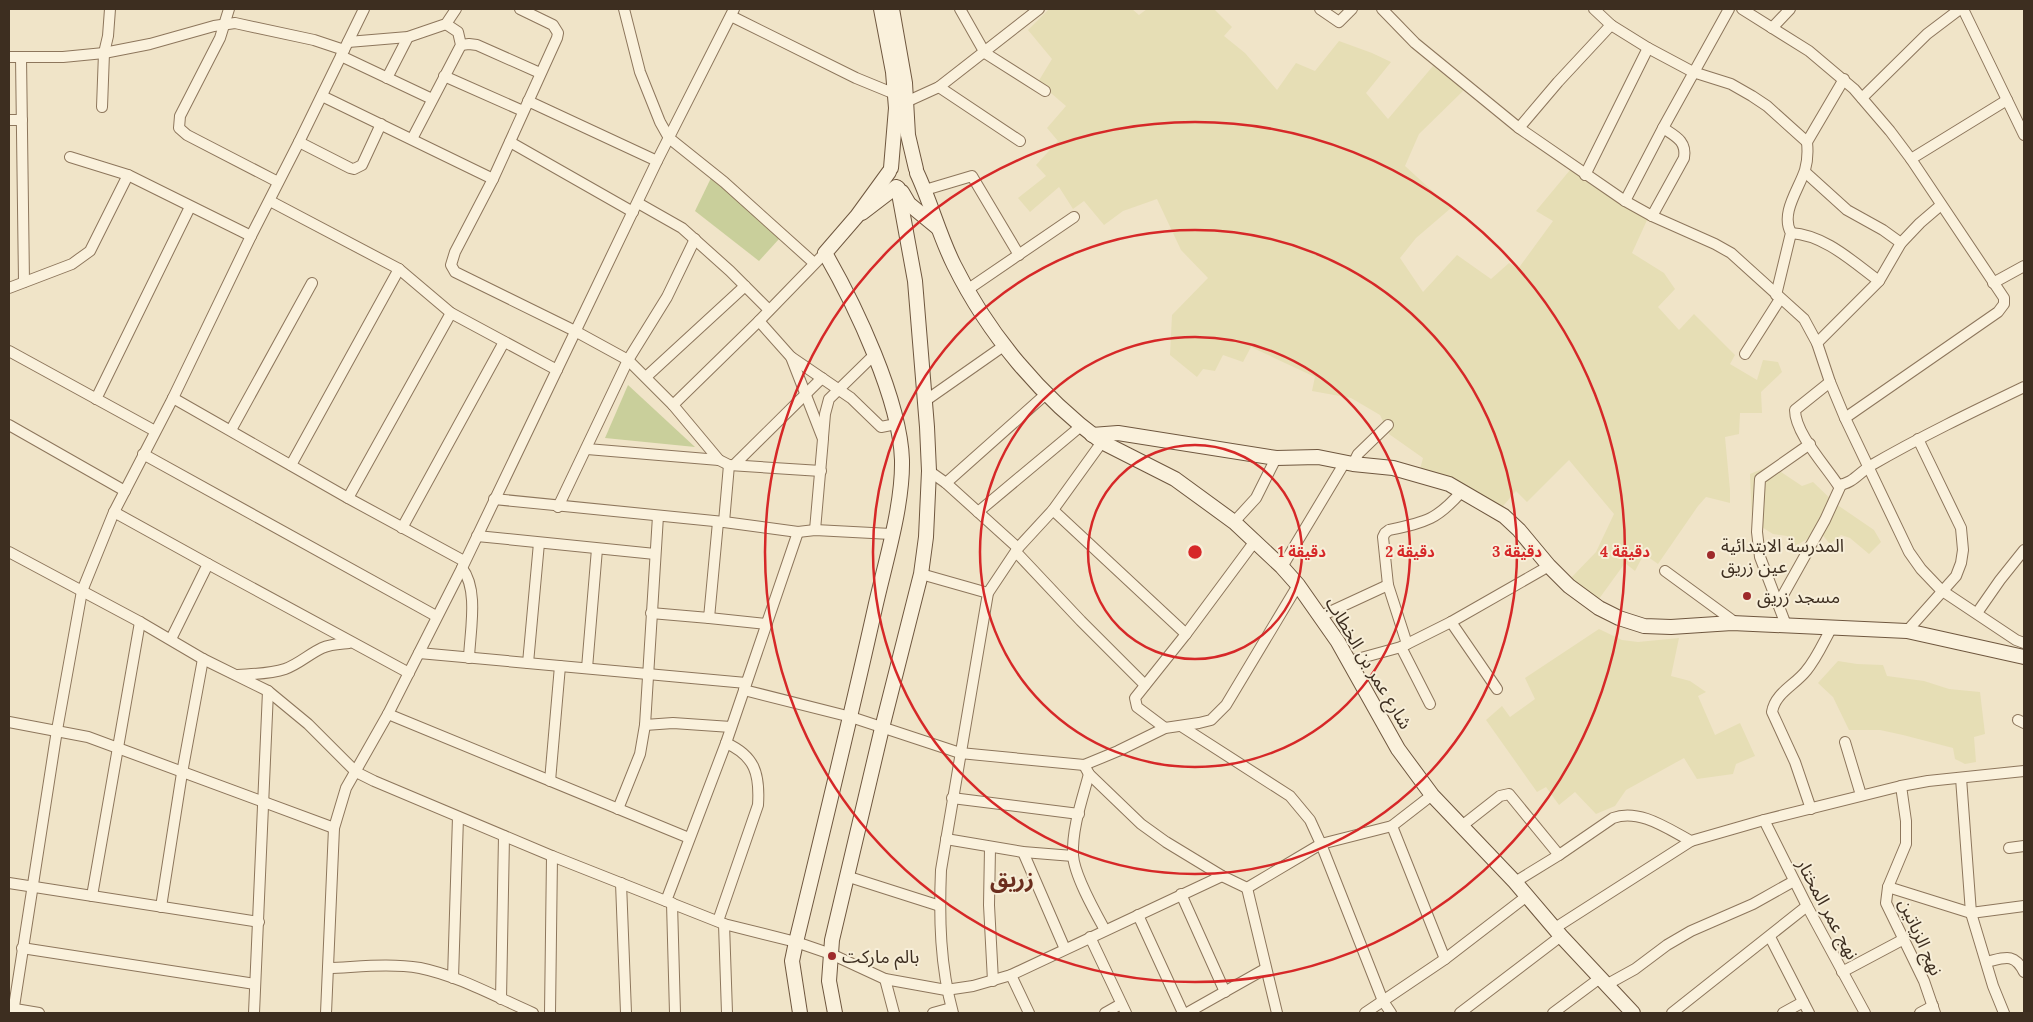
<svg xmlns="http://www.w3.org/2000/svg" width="2033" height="1022" viewBox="0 0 2033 1022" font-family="Lora,'Noto Sans Arabic',serif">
	<rect width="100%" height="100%" fill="#f0e4c8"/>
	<g fill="#e6deb5">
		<polygon points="1049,9 1132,9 1139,15 1147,9 1214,9 1232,27 1224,36 1245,53 1277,90 1296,63 1315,71 1339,41 1372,53 1391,62 1366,93 1388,119 1433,66 1464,90 1419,134 1405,166 1451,208 1416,238 1400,258 1423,292 1457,255 1491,279 1509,263 1518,269 1553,221 1536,211 1570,170 1648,218 1632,253 1664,273 1675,289 1658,307 1679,330 1694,314 1735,355 1730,364 1757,380 1763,360 1778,362 1782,372 1761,392 1762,413 1740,413 1739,434 1725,437 1730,490 1730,503 1706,497 1698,506 1658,564 1644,554 1635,571 1625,563 1596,603 1569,580 1596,552 1614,514 1569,460 1527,502 1516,491 1498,512 1419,473 1423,458 1389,434 1380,415 1351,398 1312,391 1315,377 1251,347 1243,362 1223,355 1215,371 1203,369 1197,377 1170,355 1172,315 1208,278 1181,250 1157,199 1123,211 1104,225 1084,201 1073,209 1059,187 1030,212 1018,198 1046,176 1036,165 1058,141 1047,128 1066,106 1038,82 1052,59 1028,30"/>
		<polygon points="1767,467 1781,472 1802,486 1813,482 1836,504 1874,530 1881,542 1869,554 1850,538 1841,535 1830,544 1820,532 1795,546 1787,536 1773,534 1752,521 1750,474"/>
		<polygon points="1599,629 1622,640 1638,642 1679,638 1671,676 1690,681 1706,692 1698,696 1715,735 1740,723 1755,756 1736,764 1733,774 1697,779 1684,758 1626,790 1615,806 1596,814 1575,792 1559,805 1546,787 1537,792 1486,720 1502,706 1510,717 1535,699 1525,678"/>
		<polygon points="1838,661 1857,664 1883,665 1887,676 1924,681 1949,689 1980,692 1985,734 1974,737 1976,762 1965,764 1955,759 1953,748 1903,735 1880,730 1849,730 1833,697 1818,683"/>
	</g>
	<g fill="#c9cf9b">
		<polygon points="711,178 720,184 779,239 759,261 695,211"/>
		<polygon points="628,385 695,447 605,438"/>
	</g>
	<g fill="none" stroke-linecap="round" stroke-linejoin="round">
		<defs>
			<g id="street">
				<polyline points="229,9 220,38 180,116 179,128 187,135 278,182"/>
				<polyline points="520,9 553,25 558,33 557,38 493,179 455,252 451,265 455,272 575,331 628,360 673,405 719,460 729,465 821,471"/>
				<polyline points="624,9 640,72 660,122 669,138 724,182 814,263"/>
				<polyline points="960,9 985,53 1045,91"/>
				<polyline points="1320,9 1339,22 1352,9"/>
				<polyline points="1382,9 1415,43 1519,128 1625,201 1652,216 1715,244 1731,253 1804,319 1817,343 1830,382 1845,418 1909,552 1921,569 1941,590 2016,640 2024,643"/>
				<polyline points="1594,9 1611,25 1648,48 1693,72 1731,84 1752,96 1767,106 1807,142"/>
				<polyline points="1742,9 1809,51 1854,89 1890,131 1911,159 2004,298 2004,304 1998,312 1845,418"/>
				<polyline points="1963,9 2024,135"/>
				<polyline points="731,16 856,78 895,94"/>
				<polyline points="1772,28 1790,9"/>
				<polyline points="348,42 408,37 446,24 456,9"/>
				<polyline points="461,45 469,44 477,45 540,73"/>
				<polyline points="341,56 432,99"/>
				<polyline points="9,57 63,57 104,53 150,44 214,26 235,23 314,40 344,50"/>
				<polyline points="21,57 24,282"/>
				<polyline points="444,76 523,111"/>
				<polyline points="387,78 408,37"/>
				<polyline points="939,87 1020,141"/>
				<polyline points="322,96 493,179"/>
				<polyline points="1862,98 1927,34 1960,9"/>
				<polyline points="528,101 657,161"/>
				<polyline points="906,102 939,87 1039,9"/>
				<polyline points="102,107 104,53 108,36 110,9"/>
				<polyline points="9,120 22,120"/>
				<polyline points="1519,128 1558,82 1611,25"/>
				<polyline points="412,139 461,45 458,32 446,24"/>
				<polyline points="299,142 350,168 354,169 362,165 381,124"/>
				<polyline points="510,142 633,212"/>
				<polyline points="70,157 128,175 251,236"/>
				<polyline points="1911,159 2007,100"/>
				<polyline points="1805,172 1847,210 1883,230 1901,243"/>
				<polyline points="1585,175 1648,48"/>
				<polyline points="925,190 972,176 1019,255"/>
				<polyline points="270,201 399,269 451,313 557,370"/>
				<polyline points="1625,201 1663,128 1729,9"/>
				<polyline points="638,203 682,228 730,271 769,310"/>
				<path d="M1652,216L1684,158C1687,141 1675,136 1663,128"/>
				<path d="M1791,233C1825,235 1853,262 1879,281"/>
				<polyline points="1993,283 2024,266"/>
				<polyline points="9,288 72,264 90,251 128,175"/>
				<polyline points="967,290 1074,217"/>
				<path d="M1776,295L1791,233C1780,213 1799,189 1805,170C1808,160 1808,152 1807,142L1844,79"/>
				<polyline points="759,321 791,357 823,439 815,530"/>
				<polyline points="1817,343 1879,281 1901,243 1920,223 1941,205"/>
				<polyline points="9,351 155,431"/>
				<polyline points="1745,354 1780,299"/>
				<polyline points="791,357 851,398 881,427 896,424"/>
				<polyline points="646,377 745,286"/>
				<path d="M1830,382L1795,410C1795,433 1825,465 1838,485C1852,484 1859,473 1870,466C1920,437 1972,412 2024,387"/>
				<polyline points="173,398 348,498 464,561"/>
				<polyline points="96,399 190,207"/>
				<polyline points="925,401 1005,345"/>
				<polyline points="673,405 759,321 825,253"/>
				<polyline points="9,425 125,491"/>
				<polyline points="231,430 312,283"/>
				<polyline points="823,437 825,414 829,399 874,355"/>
				<polyline points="587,449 719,460"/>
				<polyline points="143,454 436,616"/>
				<polyline points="1353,464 1358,454 1388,425"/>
				<polyline points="291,465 399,269"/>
				<polyline points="734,465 822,378"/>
				<polyline points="929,471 946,483 1018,548"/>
				<polyline points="946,483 1046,394"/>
				<polyline points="348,498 451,313"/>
				<polyline points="494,499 724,522 798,532 815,530 891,534"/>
				<polyline points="558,507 628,360 667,297 695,239"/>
				<polyline points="1053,510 1186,634"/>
				<polyline points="114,512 208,564 171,639"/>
				<polyline points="978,512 1081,426"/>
				<polyline points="724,522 729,465"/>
				<polyline points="1234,522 1256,498 1276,458"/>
				<polyline points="402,528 504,342"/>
				<polyline points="477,536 655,554"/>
				<polyline points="9,552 140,622 203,659 268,691 308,724 356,772 374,781 552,856 724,924 796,942 831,954 885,979 946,990 973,986 1011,975 1222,876"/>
				<polyline points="1016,552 1081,621 1145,685"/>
				<polyline points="208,564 409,673"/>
				<polyline points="1282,567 1345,462"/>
				<path d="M462,568C479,590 470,631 469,658"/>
				<polyline points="1665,571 1732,620 1732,623"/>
				<polyline points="921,574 988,593"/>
				<polyline points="1778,604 1825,520 1841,485"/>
				<polyline points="651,613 709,618 718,522"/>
				<polyline points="1977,613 2000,580 2024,550"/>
				<polyline points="1321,616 1388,585"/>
				<polyline points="709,618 767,624"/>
				<polyline points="1451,622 1497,689"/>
				<polyline points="1786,625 1760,557 1757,532 1760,479 1810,444"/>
				<polyline points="1907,631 1956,576 1961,563 1963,550 1961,528 1918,439"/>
				<path d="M1407,644L1388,585L1383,537L1385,533L1389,530C1426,522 1437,520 1462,491"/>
				<polyline points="1401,647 1430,704"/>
				<polyline points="419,653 746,683"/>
				<polyline points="1350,661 1401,647 1451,622 1549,566"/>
				<polyline points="528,663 539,543"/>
				<polyline points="587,668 597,549"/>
				<path d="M238,675C253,674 270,674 285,669C299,664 309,654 322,648C331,644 340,644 349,643"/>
				<polyline points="744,690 851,717 960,753 1084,765 1118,751 1165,728 1199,723 1211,720 1226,705 1298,585"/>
				<polyline points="388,714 689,838"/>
				<polyline points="2018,720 2024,723"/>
				<polyline points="9,722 88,737 334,828"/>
				<polyline points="645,725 673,723 731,727"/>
				<polyline points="1181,726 1290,796 1310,820 1321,844 1383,1001 1391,1013"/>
				<polyline points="1165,728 1137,707 1135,698 1186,634 1255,541"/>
				<polyline points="1845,742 1861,795"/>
				<polyline points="1084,765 1089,774 1141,824 1166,842 1222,876 1247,888"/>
				<path d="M1089,774C1082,800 1072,828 1073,855C1074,875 1095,912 1105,930"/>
				<polyline points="1961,778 1971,913 1993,986 2004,1013"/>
				<polyline points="550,781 560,666"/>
				<polyline points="1901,786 1906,821 1906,844 1888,887 1886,903 1924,981 1935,1013"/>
				<polyline points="952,798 1079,814"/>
				<polyline points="618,809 640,754 645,725 658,516"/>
				<path d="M1811,809L1795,762L1772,712C1775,693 1795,685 1806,671C1817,658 1824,641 1832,627"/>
				<polyline points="1764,820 1807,906 1865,1013"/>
				<polyline points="1463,825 1500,796 1509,794 1559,855"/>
				<polyline points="1392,826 1445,959"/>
				<polyline points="946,839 1023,852 1073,856"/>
				<polyline points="990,848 989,905 993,981"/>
				<polyline points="2009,848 2024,846"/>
				<polyline points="1023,852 1065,949"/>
				<polyline points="846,876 940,906"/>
				<path d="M1515,882L1559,855L1613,818C1639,808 1668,829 1691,841L1764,820L1901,786L1928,781L2024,771"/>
				<polyline points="9,883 259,922"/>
				<polyline points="621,883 626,1013"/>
				<polyline points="1888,887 1971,913 2024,906"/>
				<polyline points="1247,888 1321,844 1392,826 1432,795"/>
				<polyline points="1247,888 1277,1013"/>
				<polyline points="1181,894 1225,992"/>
				<polyline points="92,896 140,622"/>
				<polyline points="666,901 726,743 798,532"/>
				<polyline points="672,903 675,1013"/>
				<polyline points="161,907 182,773 203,659"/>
				<polyline points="1138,915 1183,1013"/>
				<path d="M718,921L758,805C760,774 755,756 726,743"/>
				<polyline points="724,924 727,1013"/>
				<polyline points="1555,928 1691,841"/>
				<polyline points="1090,937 1126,1013"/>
				<polyline points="1770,937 1809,1013"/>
				<polyline points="22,948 255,984"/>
				<path d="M1986,962C2004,958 2014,952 2024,972"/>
				<path d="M328,968C358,967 390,963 420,968C459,976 496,997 533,1013"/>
				<polyline points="1842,972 1904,939"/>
				<polyline points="1011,975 1029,1013"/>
				<polyline points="453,978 458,817"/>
				<polyline points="885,979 894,1013"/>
				<polyline points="1606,985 1635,969 1667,945 1691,931 1753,904 1794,881"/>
				<polyline points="501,999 504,836"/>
				<polyline points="9,1008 39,1013"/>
				<polyline points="13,1013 57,730 82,591 114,512 173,398 251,236 299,142 364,9"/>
				<polyline points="254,1013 268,691"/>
				<polyline points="326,1013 334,828 346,788 388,714 462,568 657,161 734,9"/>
				<polyline points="550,1013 552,856"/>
				<polyline points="933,1013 951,1008"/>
				<path d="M953,1013C940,966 939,918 941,870L988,593L1018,548L1053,510L1102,442"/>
				<polyline points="1105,1013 1121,1004"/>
				<polyline points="1187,1013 1265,969"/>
				<polyline points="1365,1013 1445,959 1527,896"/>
				<polyline points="1460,1013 1561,936"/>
				<polyline points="1553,1013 1600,978"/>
				<polyline points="1672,1013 1807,906"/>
				<polyline points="1783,1013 1803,1002"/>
				<polyline points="1920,1013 1933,1006"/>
			</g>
			<g id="secondary">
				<polyline points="881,9 893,72 896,108 891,168"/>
				<polyline points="892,9 905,83 908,135 916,169"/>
				<path d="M917,173C931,203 939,235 954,265C988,334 1041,397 1102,442L1175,479L1234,522L1282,567L1298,585L1338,642L1398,749L1432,795L1515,882L1561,936L1633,1013"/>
				<polyline points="902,192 909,204 937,227"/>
				<polyline points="862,213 896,187"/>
				<polyline points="1092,435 1118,433 1276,458 1318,457 1353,464 1393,468 1449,484 1504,516 1519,530 1549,566 1569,586 1599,608 1619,618 1644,626 1671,627 1732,623 1907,631 2024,657"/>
				<path d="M800,1013L792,961L796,942C823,831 850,720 875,608C885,563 903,506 902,460C900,399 855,305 825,253L857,216L889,172"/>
				<polyline points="835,1013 829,981 832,940 882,728 921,574 926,537 929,471 927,427 915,281 898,188"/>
			</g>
		</defs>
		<use href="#street" stroke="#8d765c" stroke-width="12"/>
		<use href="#secondary" stroke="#6f573f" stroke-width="16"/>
		<use href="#street" stroke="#faf1dc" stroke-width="10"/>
		<use href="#secondary" stroke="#faf1dc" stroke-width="14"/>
	</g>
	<g fill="none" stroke="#d62828" stroke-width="2.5">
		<circle cx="1195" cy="552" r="107"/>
		<circle cx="1195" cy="552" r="215"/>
		<circle cx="1195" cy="552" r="322"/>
		<circle cx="1195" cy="552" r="430"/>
	</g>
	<g fill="#9e2a2b" stroke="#f7eed8" stroke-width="2">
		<circle cx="1711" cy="555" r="5"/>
		<circle cx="1747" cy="596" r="5"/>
		<circle cx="832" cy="956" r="5"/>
	</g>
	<g text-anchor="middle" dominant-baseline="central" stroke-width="4" stroke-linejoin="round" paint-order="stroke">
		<g font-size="18" fill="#3d2e20" stroke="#f7eed8" text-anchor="start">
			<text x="1721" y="545">المدرسة الابتدائية<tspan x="1721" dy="21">عين زريق</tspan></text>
			<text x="1757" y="596">مسجد زريق</text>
			<text x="842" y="956">بالم ماركت</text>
		</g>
		<g font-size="18" fill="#3d2e20" stroke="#f7eed8">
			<text transform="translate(1369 663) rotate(59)">شارع عمر بن الخطاب</text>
			<text transform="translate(1828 909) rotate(62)">نهج عمر المختار</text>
			<text transform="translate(1921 937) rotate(66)">نهج الزياتين</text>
		</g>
		<g font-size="22" font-weight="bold" fill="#6b2e1e" stroke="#f7eed8">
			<text x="1012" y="879">زريق</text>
		</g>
	</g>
	<circle cx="1195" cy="552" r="8" fill="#d62828" stroke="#f7eed8" stroke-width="2.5"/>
	<g font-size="15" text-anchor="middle" font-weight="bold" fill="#d62828" stroke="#f7eed8" stroke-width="4" stroke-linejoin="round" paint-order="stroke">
		<text x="1302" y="557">1 دقيقة</text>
		<text x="1410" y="557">2 دقيقة</text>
		<text x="1517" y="557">3 دقيقة</text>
		<text x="1625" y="557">4 دقيقة</text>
	</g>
	<rect width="2033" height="1022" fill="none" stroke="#3d2e20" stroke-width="20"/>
</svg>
